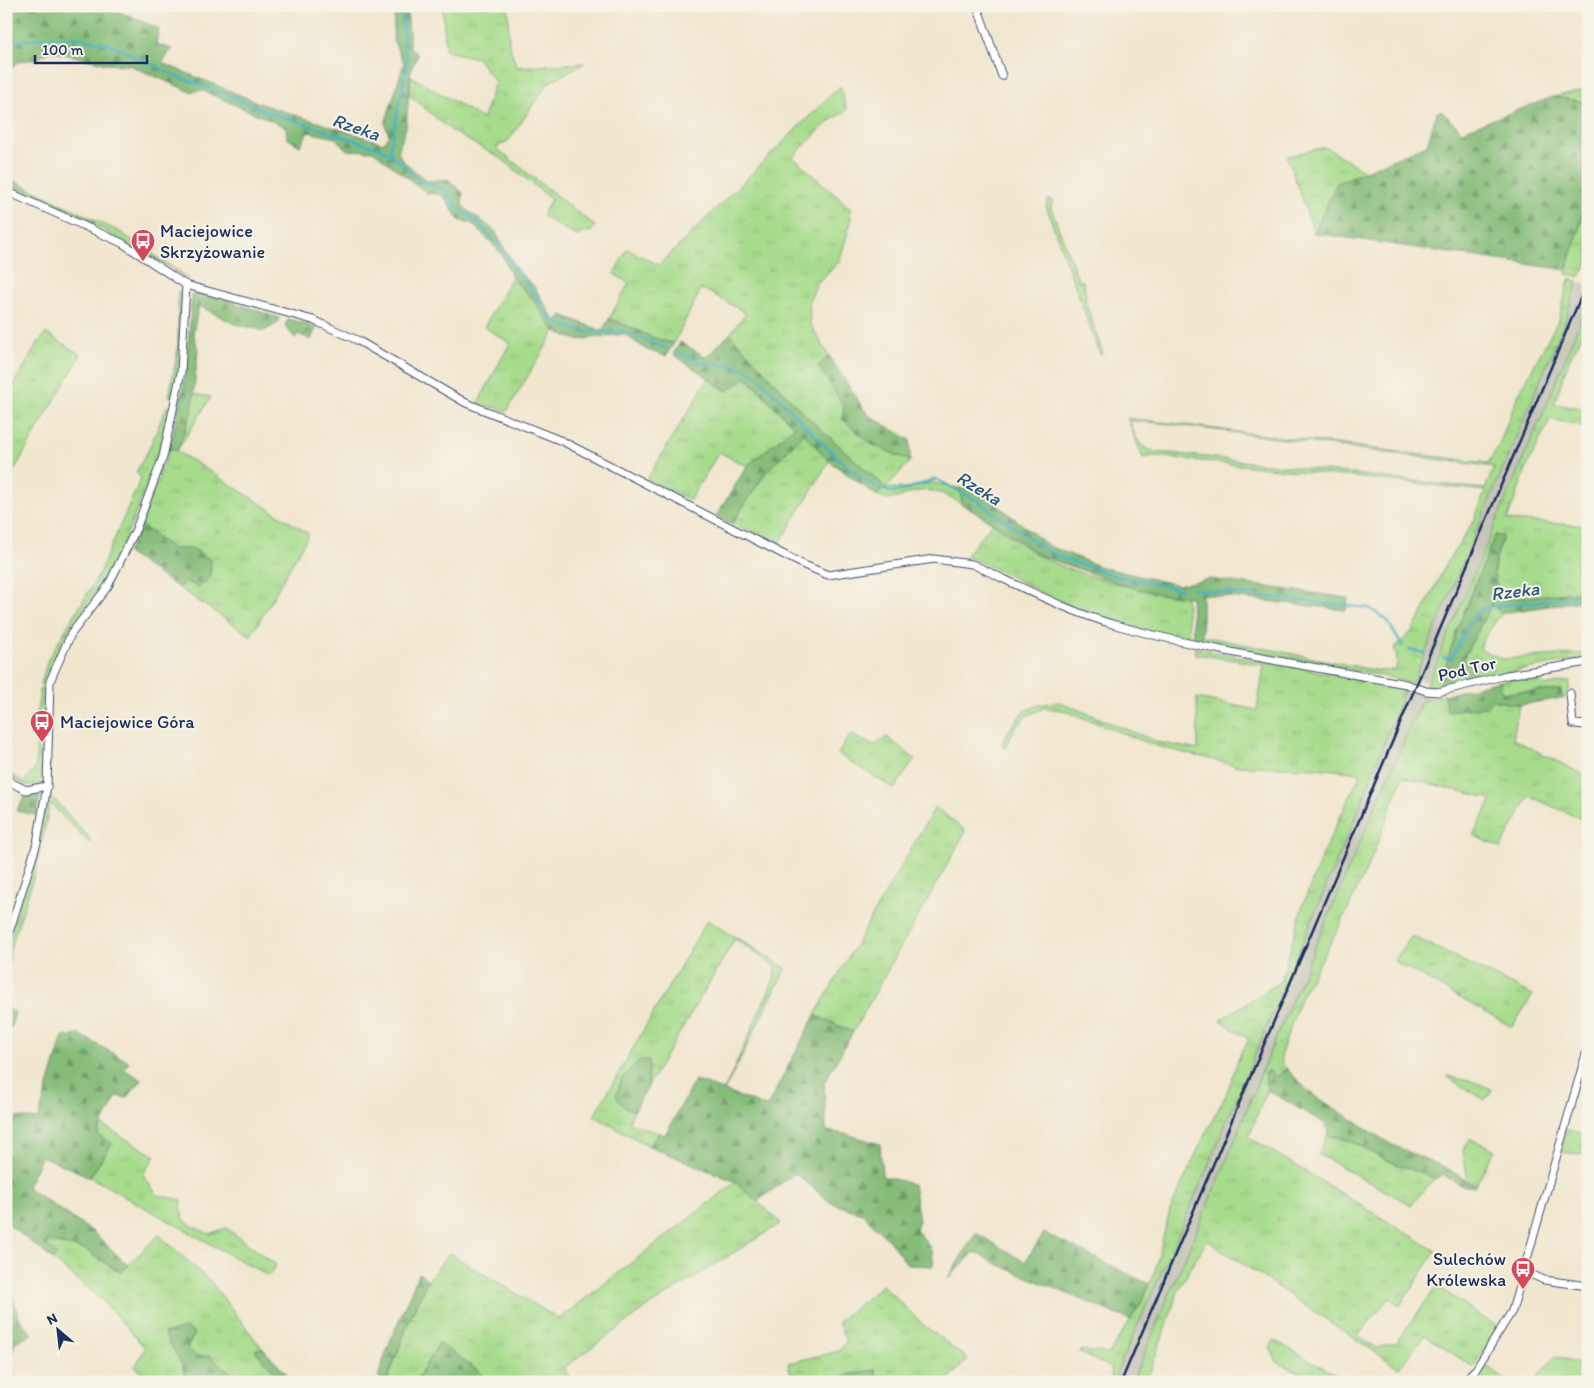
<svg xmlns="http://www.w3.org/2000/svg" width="1594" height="1388" viewBox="0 0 1594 1388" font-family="Itim,sans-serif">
	<defs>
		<pattern id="grass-tufts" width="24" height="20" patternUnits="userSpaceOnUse" patternTransform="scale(1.25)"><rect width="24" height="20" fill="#a7dc8c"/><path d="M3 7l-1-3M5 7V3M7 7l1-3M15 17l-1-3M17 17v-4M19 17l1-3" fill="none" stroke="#8fbd7b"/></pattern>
		<pattern id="forest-firs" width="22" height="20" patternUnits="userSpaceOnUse" patternTransform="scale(1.25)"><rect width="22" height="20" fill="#85bc78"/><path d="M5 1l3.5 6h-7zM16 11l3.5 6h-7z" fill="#6c9966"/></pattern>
	</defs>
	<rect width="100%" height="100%" fill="#f7f3e8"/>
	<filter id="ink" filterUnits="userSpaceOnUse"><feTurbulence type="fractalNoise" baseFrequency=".02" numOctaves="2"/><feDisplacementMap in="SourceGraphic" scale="10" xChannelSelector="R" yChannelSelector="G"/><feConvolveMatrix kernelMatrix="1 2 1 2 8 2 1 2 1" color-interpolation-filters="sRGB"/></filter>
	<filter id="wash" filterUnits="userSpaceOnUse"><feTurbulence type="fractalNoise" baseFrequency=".0096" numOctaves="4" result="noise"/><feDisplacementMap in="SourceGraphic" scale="20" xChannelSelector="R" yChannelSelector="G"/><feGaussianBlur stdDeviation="1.12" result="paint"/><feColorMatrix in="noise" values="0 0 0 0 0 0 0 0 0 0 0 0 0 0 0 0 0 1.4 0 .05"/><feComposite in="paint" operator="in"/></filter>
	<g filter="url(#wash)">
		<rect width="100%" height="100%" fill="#f1e6ce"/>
		<g fill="#c6c5b8">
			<polygon points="1578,281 1588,285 1588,301 1551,394 1426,682 1415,677 1563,326"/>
			<polygon points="1405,688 1430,696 1265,1070 1267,1090 1206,1240 1179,1289 1137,1382 1112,1382"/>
		</g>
		<g fill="url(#grass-tufts)" stroke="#618675" fill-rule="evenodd">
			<polygon points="442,6 508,6 509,45 517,67 584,63 548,83 509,140 496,148 595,226 591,232 587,231 577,236 542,216 551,199 502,159 453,132 409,95 411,76 483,119 495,82 477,58 446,51"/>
			<path d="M840,86L847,110L828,122L793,157L850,208L851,222L839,262L817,283L809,302L810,324L829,356L818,366L871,444L910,461L886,488H904L933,483L959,488L963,505C950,496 934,488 918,491C900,495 895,504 876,495L886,488L805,415L730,334L746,313L707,291L701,289L674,343C651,340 632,326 609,319L629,283L614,274L627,249L659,265Z"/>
			<polygon points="1588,89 1588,102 1553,97"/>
			<polygon points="1325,147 1365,171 1337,183 1314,233 1287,156"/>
			<polygon points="1588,187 1588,262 1580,277 1566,274 1584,211 1582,192"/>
			<polygon points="1048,200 1053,200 1051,208 1079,281 1083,281 1086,296 1085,300 1103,354 1100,355 1046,206"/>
			<polygon points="95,220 120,232 190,279 93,224"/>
			<polygon points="512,277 532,298 555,331 507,411 478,403 510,343 484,327"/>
			<path d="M1569,279L1578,281L1563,326L1412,684L1393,678L1197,640L1202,636L1379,671L1396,670L1397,657L1394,648L1410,634L1420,618L1446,564L1475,519L1485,491L1154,456L1143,458L1127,418L1488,463L1499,445L1517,397L1559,319ZM1130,421L1163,423L1494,467L1485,489L1171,453C1145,453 1137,446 1130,421Z"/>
			<polygon points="178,291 182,293 178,369 173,397 169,396 178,349"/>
			<path d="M1588,301V324L1569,360L1554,404L1588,409V427L1550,419L1529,462L1507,520L1588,526V591L1505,599C1487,571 1494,566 1503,537L1495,535L1457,630L1439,687L1425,688L1551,394Z"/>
			<polygon points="46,333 81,355 6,484 6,398 38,343"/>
			<polygon points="746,377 794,427 747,466 719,452 690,500 647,479 708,379 727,391"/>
			<polygon points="194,394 211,397 177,451 309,534 251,636 179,588 185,581 194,549 173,549 141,525 170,448 177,450 192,411"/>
			<path d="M167,406L170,408C156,462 138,514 113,564C97,595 70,622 57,654C45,681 45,709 43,737H41L42,780L36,786L24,785L6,775V772L24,782L36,767L37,714L41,683L48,659L98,576L141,478L136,472L149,449Z"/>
			<polygon points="804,434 829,461 780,543 732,524 766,472"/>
			<path d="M993,523C1008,533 1023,547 1039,556C1079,576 1142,592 1186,597L1189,637L1184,639C1151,631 1116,624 1084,611C1043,596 1006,571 965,556Z"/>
			<polygon points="1491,605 1502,613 1482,641 1480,649 1502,659 1588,653 1588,658 1475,678 1474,667 1463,659"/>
			<polygon points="1195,648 1405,688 1362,801 1189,1211 1117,1371 1115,1382 1110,1382 1112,1368 1080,1353 1082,1350 1109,1354 1141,1303 1155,1270 1170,1210 1207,1130 1226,1095 1241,1052 1249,1040 1220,1020 1281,981 1303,904 1325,849 1361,773 1317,768 1238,766 1156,746 1063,710 1044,708 1027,716 1014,730 1005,749 1002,744 1007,733 1023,712 1038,705 1059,702 1158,742 1198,750 1197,698 1257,710 1264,665 1196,654"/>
			<polygon points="1540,675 1543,686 1570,681 1568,697 1562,698 1561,690 1502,693 1500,681"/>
			<polygon points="1444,695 1447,711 1492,700 1519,705 1513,739 1588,777 1588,822 1529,796 1501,848 1473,835 1492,799 1403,777 1370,862 1340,926 1301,996 1281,1054 1282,1064 1287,1069 1275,1077 1265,1072 1267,1090 1249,1137 1436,1251 1400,1306 1389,1298 1358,1336 1376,1348 1396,1343 1437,1286 1499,1328 1473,1367 1425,1335 1399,1368 1207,1240 1179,1289 1150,1372 1144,1382 1132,1382 1231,1150 1262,1070 1421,701"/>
			<polygon points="850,734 874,746 887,737 915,759 894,789 838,754"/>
			<polygon points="51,798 54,799 91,840 89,843 50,803 35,872 10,950 6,988 8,945 47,800"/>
			<polygon points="935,807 966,831 853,1032 815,1015"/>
			<polygon points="707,920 786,968 724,1091 774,979 776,967 735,939 648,1086 649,1060 623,1106 634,1111 628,1123 659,1133 649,1146 594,1116"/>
			<polygon points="1412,936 1533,995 1512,1027 1394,961"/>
			<path d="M1448,1076C1466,1082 1473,1079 1492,1090L1485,1100L1447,1077Z"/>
			<path d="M102,1125L155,1156L143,1175L157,1195L182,1200C179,1224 189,1224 209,1234L226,1228L276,1265L268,1276L90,1177L112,1144L97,1134Z"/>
			<polygon points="1566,1129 1588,1136 1588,1155 1560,1152"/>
			<path d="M1327,1136C1354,1137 1367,1152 1391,1162C1406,1168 1420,1171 1434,1179L1411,1205L1318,1154Z"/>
			<polygon points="1471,1139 1495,1150 1475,1186 1468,1181 1463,1150"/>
			<polygon points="736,1182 781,1223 649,1306 564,1368 571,1382 481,1382 482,1374 439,1343 415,1382 387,1382 409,1321 428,1280 449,1253 559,1319"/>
			<polygon points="159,1235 210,1281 262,1348 256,1351 283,1382 226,1382 232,1374 210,1356 196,1356 187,1348 195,1334 164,1333 181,1363 187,1382 153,1382 135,1367 145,1348 101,1299 52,1259 57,1255 47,1245 47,1240 86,1250 120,1272"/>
			<polygon points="882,1285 927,1328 968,1359 946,1382 878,1382 874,1370 851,1374 834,1382 793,1382 788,1363 839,1351 846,1342 838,1322"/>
			<polygon points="1274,1340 1347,1381 1320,1382 1278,1363 1270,1348"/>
			<polygon points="1555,1356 1588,1366 1588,1382 1534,1382"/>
			<polygon points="1484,1364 1508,1382 1469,1382"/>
		</g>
		<g fill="url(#forest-firs)" stroke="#50766b">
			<path d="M16,6H92L120,12L159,29L156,44L172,49L162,63L267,106L383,143L389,135L385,124L404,63L393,40L395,6H407L410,48L418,55L411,69L406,127L398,152L402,160L427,181L448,179L463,193L462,206L495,231L517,270L533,285L556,322L562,315L602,331L609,319C632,326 651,340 674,343L666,356L647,350L624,334L577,340L555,331L532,298L512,277L502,255L491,242L471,223L459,220L443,195L427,193L373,151L347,150L336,138L308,132L300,146L287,138L286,127L201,90L191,92L129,65L108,64L51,51L37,59L17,62L6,76V8L11,12Z"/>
			<polygon points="1553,97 1588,102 1588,187 1582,192 1584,211 1567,270 1314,233 1337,183 1427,145 1437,112 1441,111 1462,131"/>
			<polygon points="14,181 95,220 93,224 9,187"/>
			<polygon points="192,294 212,295 279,318 278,323 264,331 235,324 199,306 193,332 198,350 192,411 177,451 170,448 186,373"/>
			<polygon points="288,319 317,326 311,340 299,334 295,338 285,326"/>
			<polygon points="730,334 805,415 886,488 876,495 829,461 804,434 766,472 732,524 716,516 747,466 794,427 747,377 727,391 673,354 680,342 706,357"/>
			<polygon points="829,356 867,414 910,440 910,461 871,444 842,419 844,407 818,366"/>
			<polygon points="959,488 979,490 1049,546 1101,567 1178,585 1210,579 1348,598 1346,610 1202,594 1202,636 1197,640 1193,637 1191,597 1160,594 1133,588 1039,555 993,523 963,505"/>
			<polygon points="141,525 173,549 194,549 211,560 210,578 199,588 185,581 179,588 127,553"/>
			<path d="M1495,535L1503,536C1495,565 1487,572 1505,599L1588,591V600L1502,613L1491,605L1463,659L1474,667L1475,678L1439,687L1457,630Z"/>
			<polygon points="1500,681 1502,693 1561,690 1562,698 1519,705 1492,700 1487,707 1447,711 1444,695"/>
			<polygon points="41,792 36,815 16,811 27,793"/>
			<polygon points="6,1007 15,1012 11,1028 6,1030"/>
			<path d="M815,1015L853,1032L824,1083L826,1131L846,1134L880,1144L882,1176L913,1184L919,1221L915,1229C925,1240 935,1249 933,1266L908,1265L890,1242L862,1213L831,1203L795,1173L757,1202L736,1182L649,1146L659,1133L665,1135L695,1080L767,1107Z"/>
			<polygon points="80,1035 129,1062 124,1069 142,1080 127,1098 117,1096 97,1134 112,1144 90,1177 42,1156 27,1187 93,1232 129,1266 120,1272 86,1250 47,1241 47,1245 57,1255 52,1259 6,1222 6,1116 38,1119 63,1036"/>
			<polygon points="640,1060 649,1060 648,1086 634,1111 623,1106 616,1096 622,1078"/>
			<path d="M1287,1069L1309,1092L1392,1145L1447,1168L1475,1186H1463L1443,1175L1434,1179C1420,1171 1406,1168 1391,1162C1367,1152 1354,1137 1327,1136L1328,1129L1324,1123L1267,1090L1265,1072L1269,1070L1275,1077Z"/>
			<polygon points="976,1233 1025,1262 1044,1233 1149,1284 1141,1303 1130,1320 999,1265 975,1252 947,1279"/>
			<polygon points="419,1273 428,1280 409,1321 386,1382 378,1377 390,1341"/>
			<polygon points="6,1277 20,1320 32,1334 15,1342 7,1371 20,1382 6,1380"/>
			<polygon points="186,1328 195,1333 187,1347 196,1356 210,1356 232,1374 226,1382 188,1382 181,1363 164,1333"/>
			<polygon points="439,1343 482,1374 481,1382 415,1382"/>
			<polygon points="262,1348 294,1382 283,1382 255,1350"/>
			<polygon points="875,1370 878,1382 834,1382 851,1374"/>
		</g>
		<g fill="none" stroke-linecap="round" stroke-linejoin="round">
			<g stroke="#45b1c2" stroke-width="2.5">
				<polyline points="6,40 12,42 46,37 78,38 110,44 176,76 226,94 268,112 382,149 394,157 421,182 444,190 459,209 477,222 498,244 551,318 561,325 586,332 626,332 666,348"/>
				<polyline points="389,153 407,66 401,6"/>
				<path d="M678,353C688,356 696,362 707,363C723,365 736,363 751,372C785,396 855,494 896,492C908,491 924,482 936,479L976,500L1048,551L1064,559L1120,577L1181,589"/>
				<polyline points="1193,589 1369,608 1387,620 1402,646"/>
				<polyline points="1409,649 1424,653"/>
				<path d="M1444,658L1451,659C1462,643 1466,617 1485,608L1588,595"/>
			</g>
		</g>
	</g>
	<g filter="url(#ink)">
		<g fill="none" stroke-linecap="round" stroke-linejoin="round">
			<defs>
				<g id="minor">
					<polyline points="977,6 1002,76"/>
					<path d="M6,191L122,243L186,285L313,320L357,340L466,403L562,441L804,565L828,575L934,559L972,564C1020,586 1068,612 1119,626C1213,652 1310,666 1406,684L1426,691L1438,692L1507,675L1588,662"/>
					<polyline points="1570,693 1573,724 1588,725"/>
					<polyline points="6,780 26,790 47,786"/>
					<polyline points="6,942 37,843 47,786 50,681 71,634 108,586 136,529 163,457 181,372 186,285"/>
					<polyline points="1524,1271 1544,1280 1588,1286"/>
					<polyline points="1463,1382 1476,1369 1512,1311 1588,1047"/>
				</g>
			</defs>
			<use href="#minor" stroke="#3b4a6f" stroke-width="9"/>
			<use href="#minor" stroke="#fff" stroke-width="7"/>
			<polyline stroke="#1b2f5e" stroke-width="2.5" points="1121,1382 1588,280"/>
		</g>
	</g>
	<defs>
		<symbol id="bus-pin" viewBox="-11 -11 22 30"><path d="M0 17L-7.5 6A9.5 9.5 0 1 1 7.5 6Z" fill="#d1495b" stroke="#f7f3e8"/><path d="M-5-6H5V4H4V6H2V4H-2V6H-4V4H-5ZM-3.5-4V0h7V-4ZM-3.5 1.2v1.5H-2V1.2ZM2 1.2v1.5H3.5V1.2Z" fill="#fff"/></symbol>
	</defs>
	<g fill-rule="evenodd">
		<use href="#bus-pin" x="129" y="227" width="28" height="38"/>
		<use href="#bus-pin" x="28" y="708" width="28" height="38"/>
		<use href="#bus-pin" x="1509" y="1255" width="28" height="38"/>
	</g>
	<g text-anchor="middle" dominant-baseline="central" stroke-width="4" stroke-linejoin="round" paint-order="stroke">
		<g font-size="18" fill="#1b2f5e" stroke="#f7f3e8" text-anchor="start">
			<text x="160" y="231">Maciejowice<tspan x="160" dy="21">Skrzyżowanie</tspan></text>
			<text x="60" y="722">Maciejowice Góra</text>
			<text x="1506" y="1259" text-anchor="end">Sulechów<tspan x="1506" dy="21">Królewska</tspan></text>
		</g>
		<g font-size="18" fill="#1b2f5e" stroke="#f7f3e8">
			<text transform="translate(1467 669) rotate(-13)">Pod Tor</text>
		</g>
		<g font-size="19" font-style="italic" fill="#28567c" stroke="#f7f3e8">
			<text transform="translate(356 127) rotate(19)">Rzeka</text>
			<text transform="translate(979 488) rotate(31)">Rzeka</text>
			<text transform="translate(1515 591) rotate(-7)">Rzeka</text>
		</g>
	</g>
	<rect width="1594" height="1388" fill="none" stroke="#f7f3e8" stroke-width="25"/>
	<g transform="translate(58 1330) rotate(332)" stroke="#f7f3e8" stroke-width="4" paint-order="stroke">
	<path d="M0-4L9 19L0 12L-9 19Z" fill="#1b2f5e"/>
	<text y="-8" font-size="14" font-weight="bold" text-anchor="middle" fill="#1b2f5e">N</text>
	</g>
	<path d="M35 55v8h112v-8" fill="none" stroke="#1b2f5e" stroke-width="2.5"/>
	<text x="42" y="55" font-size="15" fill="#1b2f5e" stroke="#f7f3e8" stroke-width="4" paint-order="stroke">100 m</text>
</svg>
